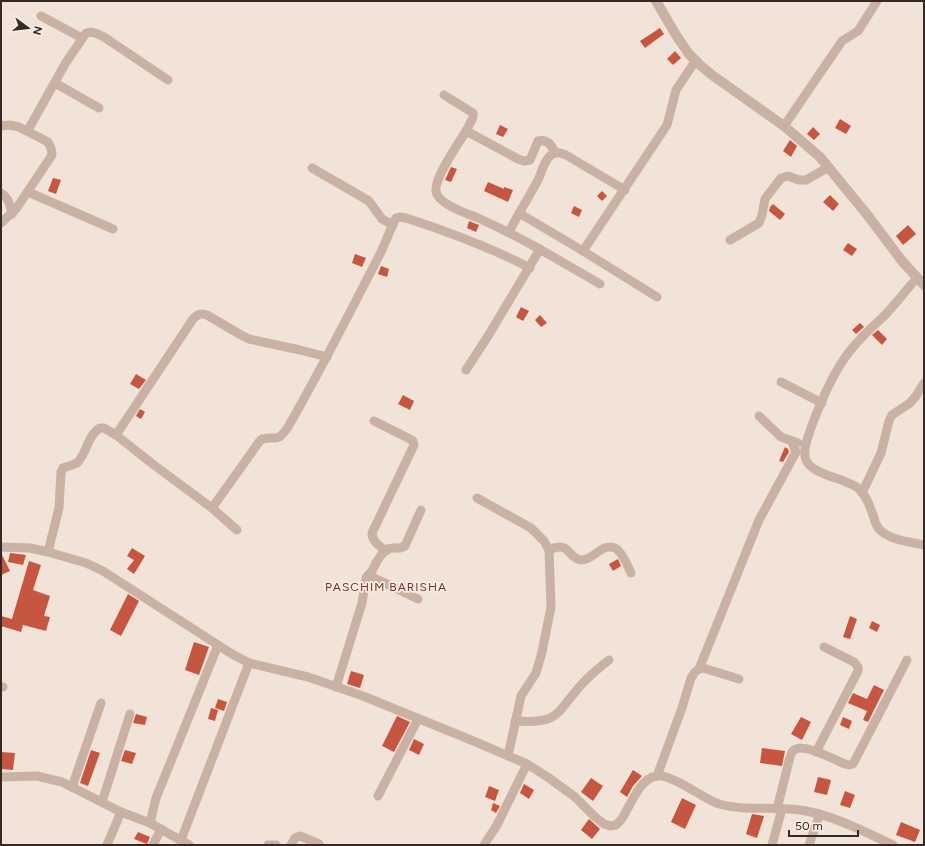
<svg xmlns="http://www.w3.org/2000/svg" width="925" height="846" viewBox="0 0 925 846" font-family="Figtree,sans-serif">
	<rect width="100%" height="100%" fill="#f1e3d8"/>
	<g fill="#c75640">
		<polygon points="660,28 664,34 645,48 640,41"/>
		<polygon points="675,51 681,58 673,65 667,59"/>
		<polygon points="840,119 851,126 846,134 835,128"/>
		<polygon points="500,125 508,129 503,137 496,134"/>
		<polygon points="813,127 820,134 814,140 807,134"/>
		<polygon points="790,140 797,146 791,157 783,151"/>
		<polygon points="451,167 457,169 451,182 445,180"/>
		<polygon points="53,178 61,180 56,194 48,191"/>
		<polygon points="488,182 504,189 504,187 513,190 508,202 484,191"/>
		<polygon points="602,191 607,196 602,201 597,196"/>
		<polygon points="830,195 839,204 833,211 823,202"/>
		<polygon points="773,204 785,214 780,220 769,211 770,207"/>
		<polygon points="574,206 582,210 579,217 571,213"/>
		<polygon points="469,221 479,225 476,232 467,228"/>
		<polygon points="908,225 916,234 903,245 896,236"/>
		<polygon points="848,243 857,249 852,256 843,250"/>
		<polygon points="355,254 366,258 362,267 352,263"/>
		<polygon points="381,266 389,269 387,277 378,274"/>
		<polygon points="521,307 529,311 523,321 516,317"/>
		<polygon points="540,315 547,323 541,327 535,320"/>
		<polygon points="860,323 864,327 856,334 852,330"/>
		<polygon points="878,330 887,339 882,345 872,335"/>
		<polygon points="136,374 146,380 139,389 130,384"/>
		<polygon points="403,395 414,401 410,410 398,404"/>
		<polygon points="140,409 145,412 141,419 136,416"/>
		<polygon points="785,447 788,449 789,452 783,462 779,461"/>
		<polygon points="132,548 145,556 134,574 127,569 134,560 127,556"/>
		<polygon points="1,553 10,571 1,575"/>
		<polygon points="10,553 26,555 23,565 8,562"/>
		<polygon points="618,559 621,566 613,571 609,564"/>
		<polygon points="29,561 41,565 33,590 50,596 44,616 50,617 46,631 23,625 21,632 1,626 1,616 12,619"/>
		<polygon points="128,594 139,601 121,636 110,630"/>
		<polygon points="850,616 857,619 850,639 843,637"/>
		<polygon points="872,621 880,625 877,632 869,628"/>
		<polygon points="194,642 209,647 199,675 185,670"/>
		<polygon points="351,671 364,675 360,688 347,684"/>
		<polygon points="874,685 884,690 868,722 863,720 867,711 848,703 853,693 867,699"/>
		<polygon points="218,699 227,702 224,711 215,708"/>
		<polygon points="211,708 218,710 215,721 208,719"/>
		<polygon points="136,714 147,717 145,725 133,723"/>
		<polygon points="397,716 410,722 394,752 382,746"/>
		<polygon points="801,717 811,722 802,740 791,734"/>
		<polygon points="843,717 852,721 849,729 840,725"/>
		<polygon points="414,739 424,744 419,755 409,750"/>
		<polygon points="762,748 785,751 782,766 760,763"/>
		<polygon points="91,750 100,753 88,786 80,783"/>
		<polygon points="125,750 136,753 132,764 121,761"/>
		<polygon points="1,752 15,753 13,770 1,769"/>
		<polygon points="633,770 642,776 633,786 627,797 620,792"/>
		<polygon points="818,777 831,780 827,795 814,792"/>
		<polygon points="591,778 603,786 593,801 581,792"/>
		<polygon points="524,784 534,790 529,799 520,793"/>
		<polygon points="489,786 499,790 495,801 485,797"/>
		<polygon points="845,791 855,795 850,808 840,805"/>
		<polygon points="682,798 696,805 685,829 671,822"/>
		<polygon points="493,803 500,806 496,813 491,810"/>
		<polygon points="752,814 764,816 757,838 746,834"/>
		<polygon points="589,819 600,829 592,839 581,830"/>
		<polygon points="901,822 920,830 915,842 896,835"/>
		<polygon points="138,832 150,837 147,844 134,839"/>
	</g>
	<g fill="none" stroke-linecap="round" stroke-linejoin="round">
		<g stroke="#c9b2a4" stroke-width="9">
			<polyline points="41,16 82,38"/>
			<polyline points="55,83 99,108"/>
			<path d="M444,95L473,113C475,121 466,124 468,132L518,159L524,161L530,160L538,141C547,139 552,145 555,153"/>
			<polyline points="1,126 10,125 19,127 48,142 51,148 52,155 16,209 1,223"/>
			<polyline points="784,126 842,41 858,31 877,1"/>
			<path d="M467,129C460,142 434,177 436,191C437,204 468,214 478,218C521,237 560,261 600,284"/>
			<path d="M28,130L65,64L86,33C94,31 98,34 104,37L168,80"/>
			<polyline points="312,168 369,201 382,219 393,225"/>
			<polyline points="28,192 113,229"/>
			<path d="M1,193C9,198 10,205 12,214"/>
			<polyline points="519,213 583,251 657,297"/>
			<path d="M509,232C518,214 529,197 538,180C542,172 544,160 551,155C556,151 561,153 566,155L625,190"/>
			<polyline points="730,240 759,223 762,215 765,199 781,178 788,176 799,180 806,180 829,167"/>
			<polyline points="583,251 667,125 676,90 696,60"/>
			<path d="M917,278C905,291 895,305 883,317C869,330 855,343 844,359C831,378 820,404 812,425C809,435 802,449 806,460C813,476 847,478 859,489C867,496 869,505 873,515C874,519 876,525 879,529C889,540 910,542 924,545"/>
			<polyline points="466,370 488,336 540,249"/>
			<polyline points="781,382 822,403"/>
			<polyline points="759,416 781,437 798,443"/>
			<path d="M374,421L410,439L413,441L414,445L372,533C372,542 380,546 386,551"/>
			<path d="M116,435L193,319C198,314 200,313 207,315L241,335L249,339L300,350L327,357"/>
			<polyline points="862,493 881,453 889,421 892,415 910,403 916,396 924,383"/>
			<polyline points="477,498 531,528 544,541 549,550 551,607 542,652 536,673 521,696 508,756"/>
			<path d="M212,508L259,442L262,439C278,436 277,443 288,427C321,370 350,312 380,254C386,242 390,229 396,218L400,217L406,218C449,232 490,247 530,268"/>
			<path d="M1,547L30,548L48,552L86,563L103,571L232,654L249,663L308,677L363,696L471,740L527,764L549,778L575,797L595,817L604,824L610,826L616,825L621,820C630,807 639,779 656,776C671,773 702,798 719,804C747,812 777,805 806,811C837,817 865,832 893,845"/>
			<path d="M549,550C570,540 567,558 581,560C587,560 591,557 595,554C617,536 623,556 631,573"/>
			<path d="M48,552L59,508L61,472L63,468C68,466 75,465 78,462C87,452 88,435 100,428H104L116,435L154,465L212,508L237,530"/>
			<polyline points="368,575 418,599"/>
			<polyline points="699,669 759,520 796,452 792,442"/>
			<polyline points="1,687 3,687"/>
			<polyline points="336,687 362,603 366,578 372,571 377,561 382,554 388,549 393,548 400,548 405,546 421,510"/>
			<path d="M515,721C560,724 555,714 582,684C590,675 600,667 609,660"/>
			<polyline points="816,752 858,671 858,667 854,662 824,647"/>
			<polyline points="657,776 682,708 691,678 695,672 699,669 703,668 739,679"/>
			<polyline points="1,777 37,776 62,782 121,812 150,823 189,845"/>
			<polyline points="72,787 101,703"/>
			<polyline points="378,796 418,719"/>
			<polyline points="102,802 130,714"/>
			<path d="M777,809L790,757C791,755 791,753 793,751C801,741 835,760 845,764L849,765L853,764L907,660"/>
			<polyline points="150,823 156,798 218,645"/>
			<polyline points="181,840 249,663"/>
			<polyline points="107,845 121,812"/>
			<polyline points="153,845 161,829"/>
			<polyline points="268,845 276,845"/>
			<polyline points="291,845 295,838 300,836 319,844"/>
			<polyline points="484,845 497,825 527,764"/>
			<polyline points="772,845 782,809"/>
			<polyline points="809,845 820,814"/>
		</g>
		<polyline stroke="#c9b2a4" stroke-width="10" points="656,1 676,35 689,54 700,65 712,75 784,126 820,157 869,217 902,261 924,285"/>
	</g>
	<g text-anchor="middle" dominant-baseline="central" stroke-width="3.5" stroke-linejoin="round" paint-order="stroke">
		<g font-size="12" letter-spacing="1" fill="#842e1e" stroke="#f9eee5">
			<text x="386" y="587">PASCHIM BARISHA</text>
		</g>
	</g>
	<rect width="925" height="846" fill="none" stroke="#352926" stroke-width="4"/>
	<g transform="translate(28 28) rotate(105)" stroke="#f9eee5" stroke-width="3" paint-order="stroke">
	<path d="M0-3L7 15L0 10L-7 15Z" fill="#352926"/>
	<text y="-6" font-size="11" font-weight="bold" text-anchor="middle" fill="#352926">N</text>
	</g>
	<path d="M789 830v6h69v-6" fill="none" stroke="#352926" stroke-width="2"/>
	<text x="795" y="830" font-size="12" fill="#352926" stroke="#f9eee5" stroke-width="3" paint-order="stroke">50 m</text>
</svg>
